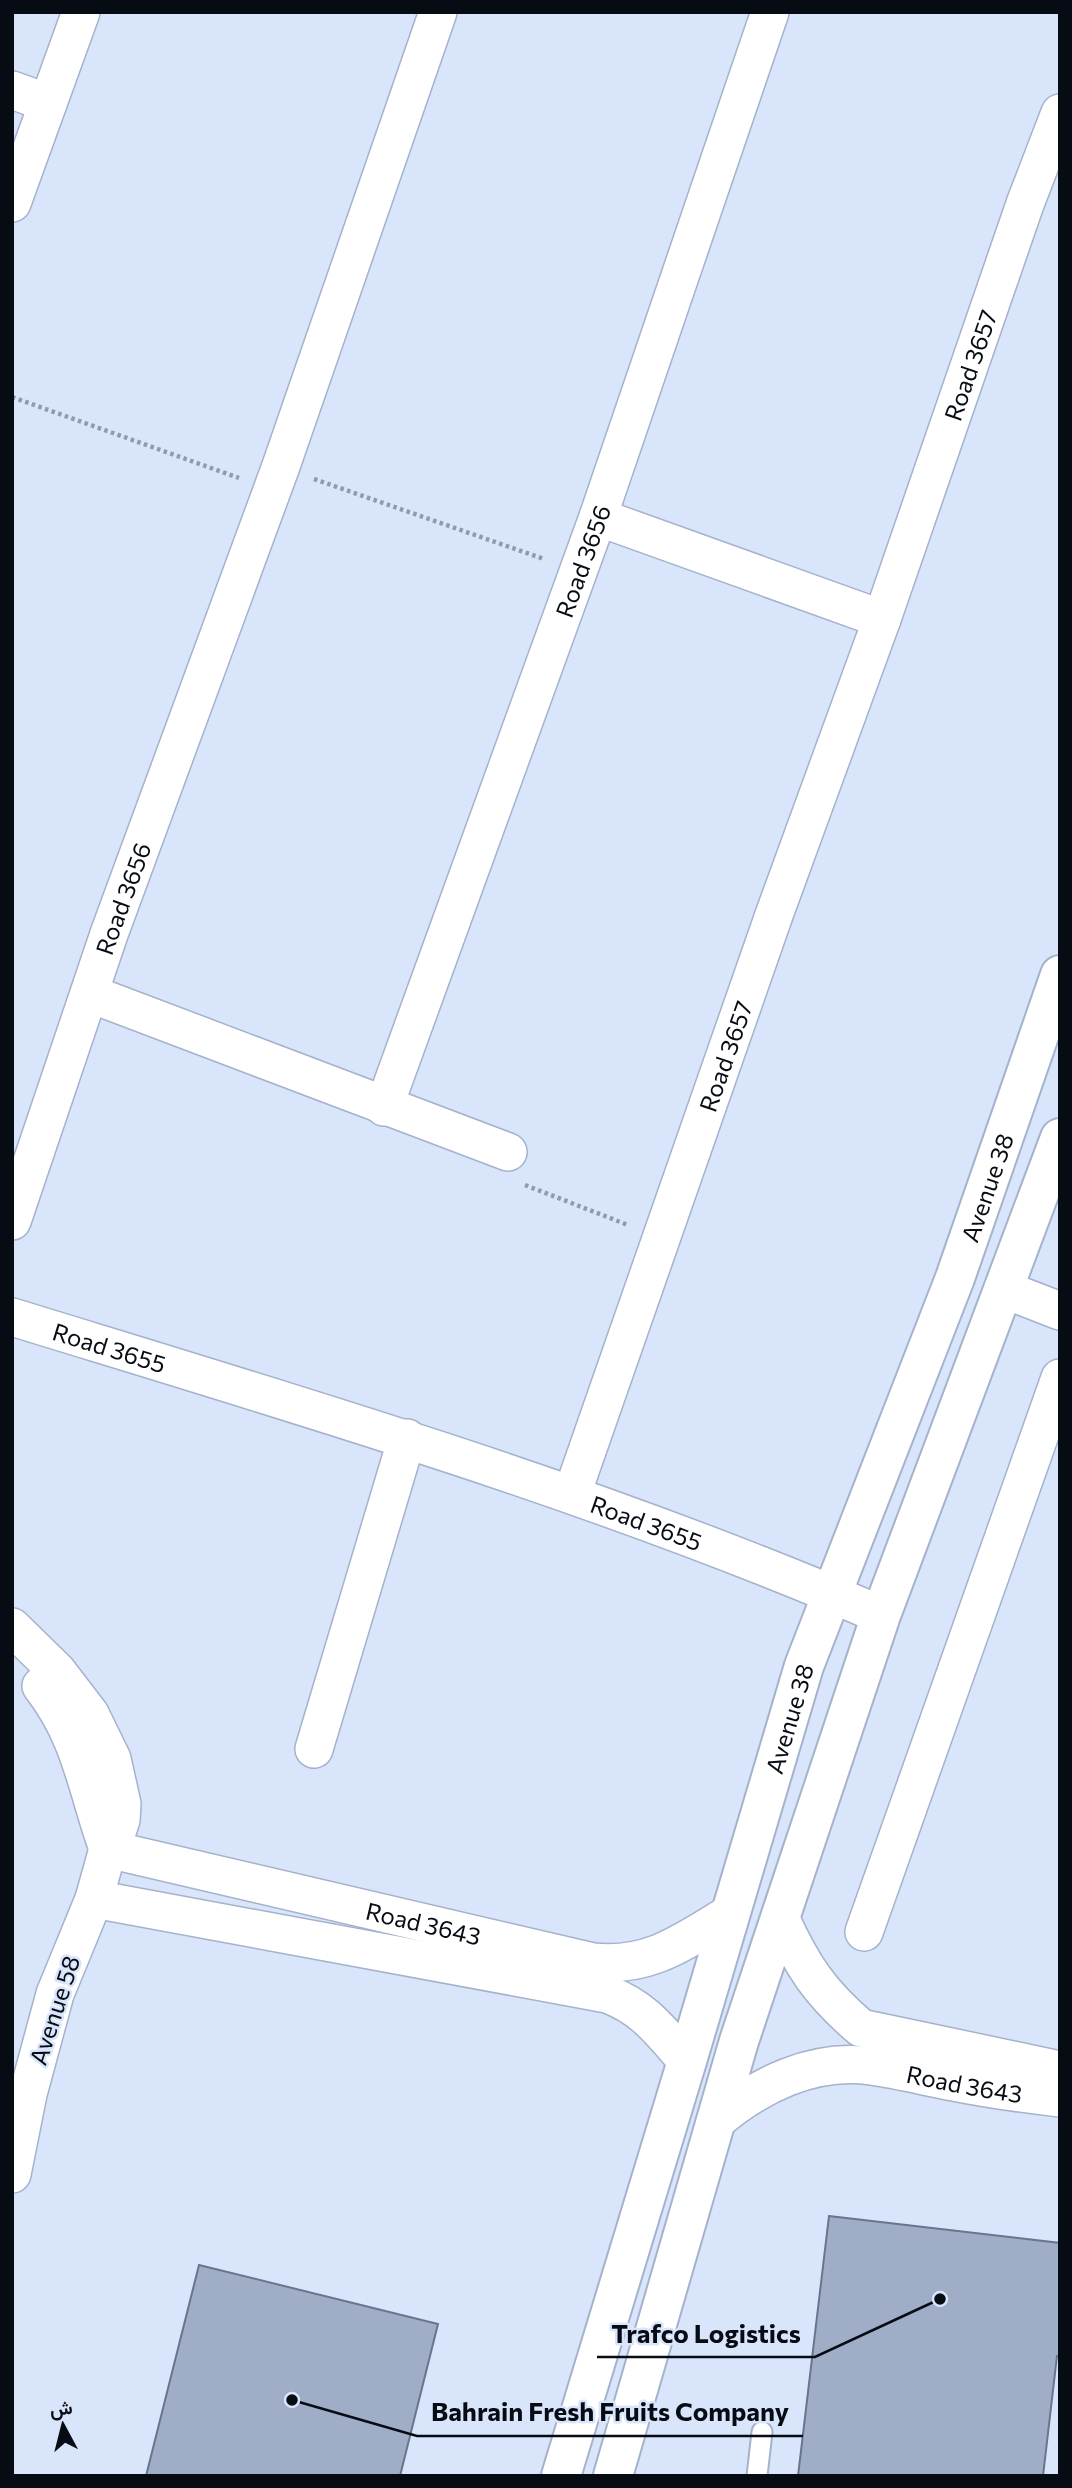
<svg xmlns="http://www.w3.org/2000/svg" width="1072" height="2488" viewBox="0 0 1072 2488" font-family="Commissioner,Vazirmatn,sans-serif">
	<rect width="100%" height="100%" fill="#d9e5fb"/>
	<g fill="#9fadc6" stroke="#68758d" stroke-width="2">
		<polygon points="829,2216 1060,2243 1060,2356 1057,2356 1043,2476 798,2476"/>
		<polygon points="199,2265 438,2324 400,2476 146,2476"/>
	</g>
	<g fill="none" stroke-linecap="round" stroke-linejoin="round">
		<defs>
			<polyline id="service" points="757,2476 762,2432"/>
			<g id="minor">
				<polyline points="12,90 48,103"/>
				<polyline points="12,203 81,12"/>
				<polyline points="598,517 882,619"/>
				<polyline points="91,994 508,1152"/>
				<path id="s1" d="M384,1107L598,517L770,12"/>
				<path id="s2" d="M12,1221L109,934L281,466L438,12"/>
				<polyline points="1003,1289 1060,1311"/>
				<path id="s3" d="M12,1317C305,1407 599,1493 881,1615"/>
				<path id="s4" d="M572,1494L774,915L882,619L1025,204L1060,113"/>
				<polyline points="12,1627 57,1671 90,1714 112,1759 122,1804 121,1820 116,1835 108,1849 94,1899 55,1994 28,2094 12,2174"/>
				<path d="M41,1686C82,1739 86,1788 108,1849"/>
				<polyline points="314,1749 407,1438"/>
				<path id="s5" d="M108,1849L593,1962C651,1968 684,1941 731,1913"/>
				<path d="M94,1899L607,1994C645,2008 661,2032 687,2061"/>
				<path d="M780,1917C802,1966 820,1993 861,2028L1060,2070"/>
				<polyline points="864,1932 1060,1378"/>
				<path id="s6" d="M715,2122C758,2085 813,2058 871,2066C899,2070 927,2077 954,2082C989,2089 1025,2094 1060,2098"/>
			</g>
			<g id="tertiary">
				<path id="s7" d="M561,2476L687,2061L804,1666L955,1278L1060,975"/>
				<polyline points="613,2476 739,2041 881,1615 1060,1138"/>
			</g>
		</defs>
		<use href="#service" stroke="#a4b2cc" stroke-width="23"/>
		<use href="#minor" stroke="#a4b2cc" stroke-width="40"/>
		<use href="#tertiary" stroke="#a4b2cc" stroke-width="42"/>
		<g stroke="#909aab" stroke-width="4.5" stroke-dasharray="3.5 3.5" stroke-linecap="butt">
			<polyline points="12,397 239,478"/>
			<polyline points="314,479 544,559"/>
			<polyline points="525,1185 628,1225"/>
		</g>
		<use href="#service" stroke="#fff" stroke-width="19"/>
		<use href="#minor" stroke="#fff" stroke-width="37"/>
		<use href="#tertiary" stroke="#fff" stroke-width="38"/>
	</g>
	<g text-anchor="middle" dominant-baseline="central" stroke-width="5" stroke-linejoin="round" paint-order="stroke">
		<g font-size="24" fill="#070c14" stroke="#d9e5fb">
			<text stroke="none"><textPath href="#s4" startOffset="1197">Road 3657</textPath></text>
			<text stroke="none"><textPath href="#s1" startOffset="581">Road 3656</textPath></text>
			<text stroke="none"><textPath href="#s2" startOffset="341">Road 3656</textPath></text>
			<text stroke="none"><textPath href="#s4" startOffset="464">Road 3657</textPath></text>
			<text stroke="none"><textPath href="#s7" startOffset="1358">Avenue 38</textPath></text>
			<text stroke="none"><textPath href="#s3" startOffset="102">Road 3655</textPath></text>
			<text stroke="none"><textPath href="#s3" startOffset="667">Road 3655</textPath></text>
			<text stroke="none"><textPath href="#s7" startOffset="791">Avenue 38</textPath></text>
			<text stroke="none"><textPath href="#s5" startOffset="324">Road 3643</textPath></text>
			<text transform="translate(54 2010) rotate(-72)">Avenue 58</text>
			<text stroke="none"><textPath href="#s6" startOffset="266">Road 3643</textPath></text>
		</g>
	</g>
	<path fill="none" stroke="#070c14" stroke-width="2.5" d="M940 2299L815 2357H597M292 2400L417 2436H803"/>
	<g fill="#070c14" stroke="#d9e5fb" stroke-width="2.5">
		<circle cx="940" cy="2299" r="7"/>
		<circle cx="292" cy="2400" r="7"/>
	</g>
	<g font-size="26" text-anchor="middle" font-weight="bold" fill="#070c14" stroke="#d9e5fb" stroke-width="5" stroke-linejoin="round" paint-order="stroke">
		<text x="706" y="2343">Trafco Logistics</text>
		<text x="610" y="2421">Bahrain Fresh Fruits Company</text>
	</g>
	<rect width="1072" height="2488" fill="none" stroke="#070c14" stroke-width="28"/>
	<g transform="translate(63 2425) rotate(353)" stroke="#d9e5fb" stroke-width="5" paint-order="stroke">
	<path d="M0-5L12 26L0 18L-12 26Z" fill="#070c14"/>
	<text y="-10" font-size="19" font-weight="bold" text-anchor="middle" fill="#070c14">ش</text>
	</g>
</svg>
